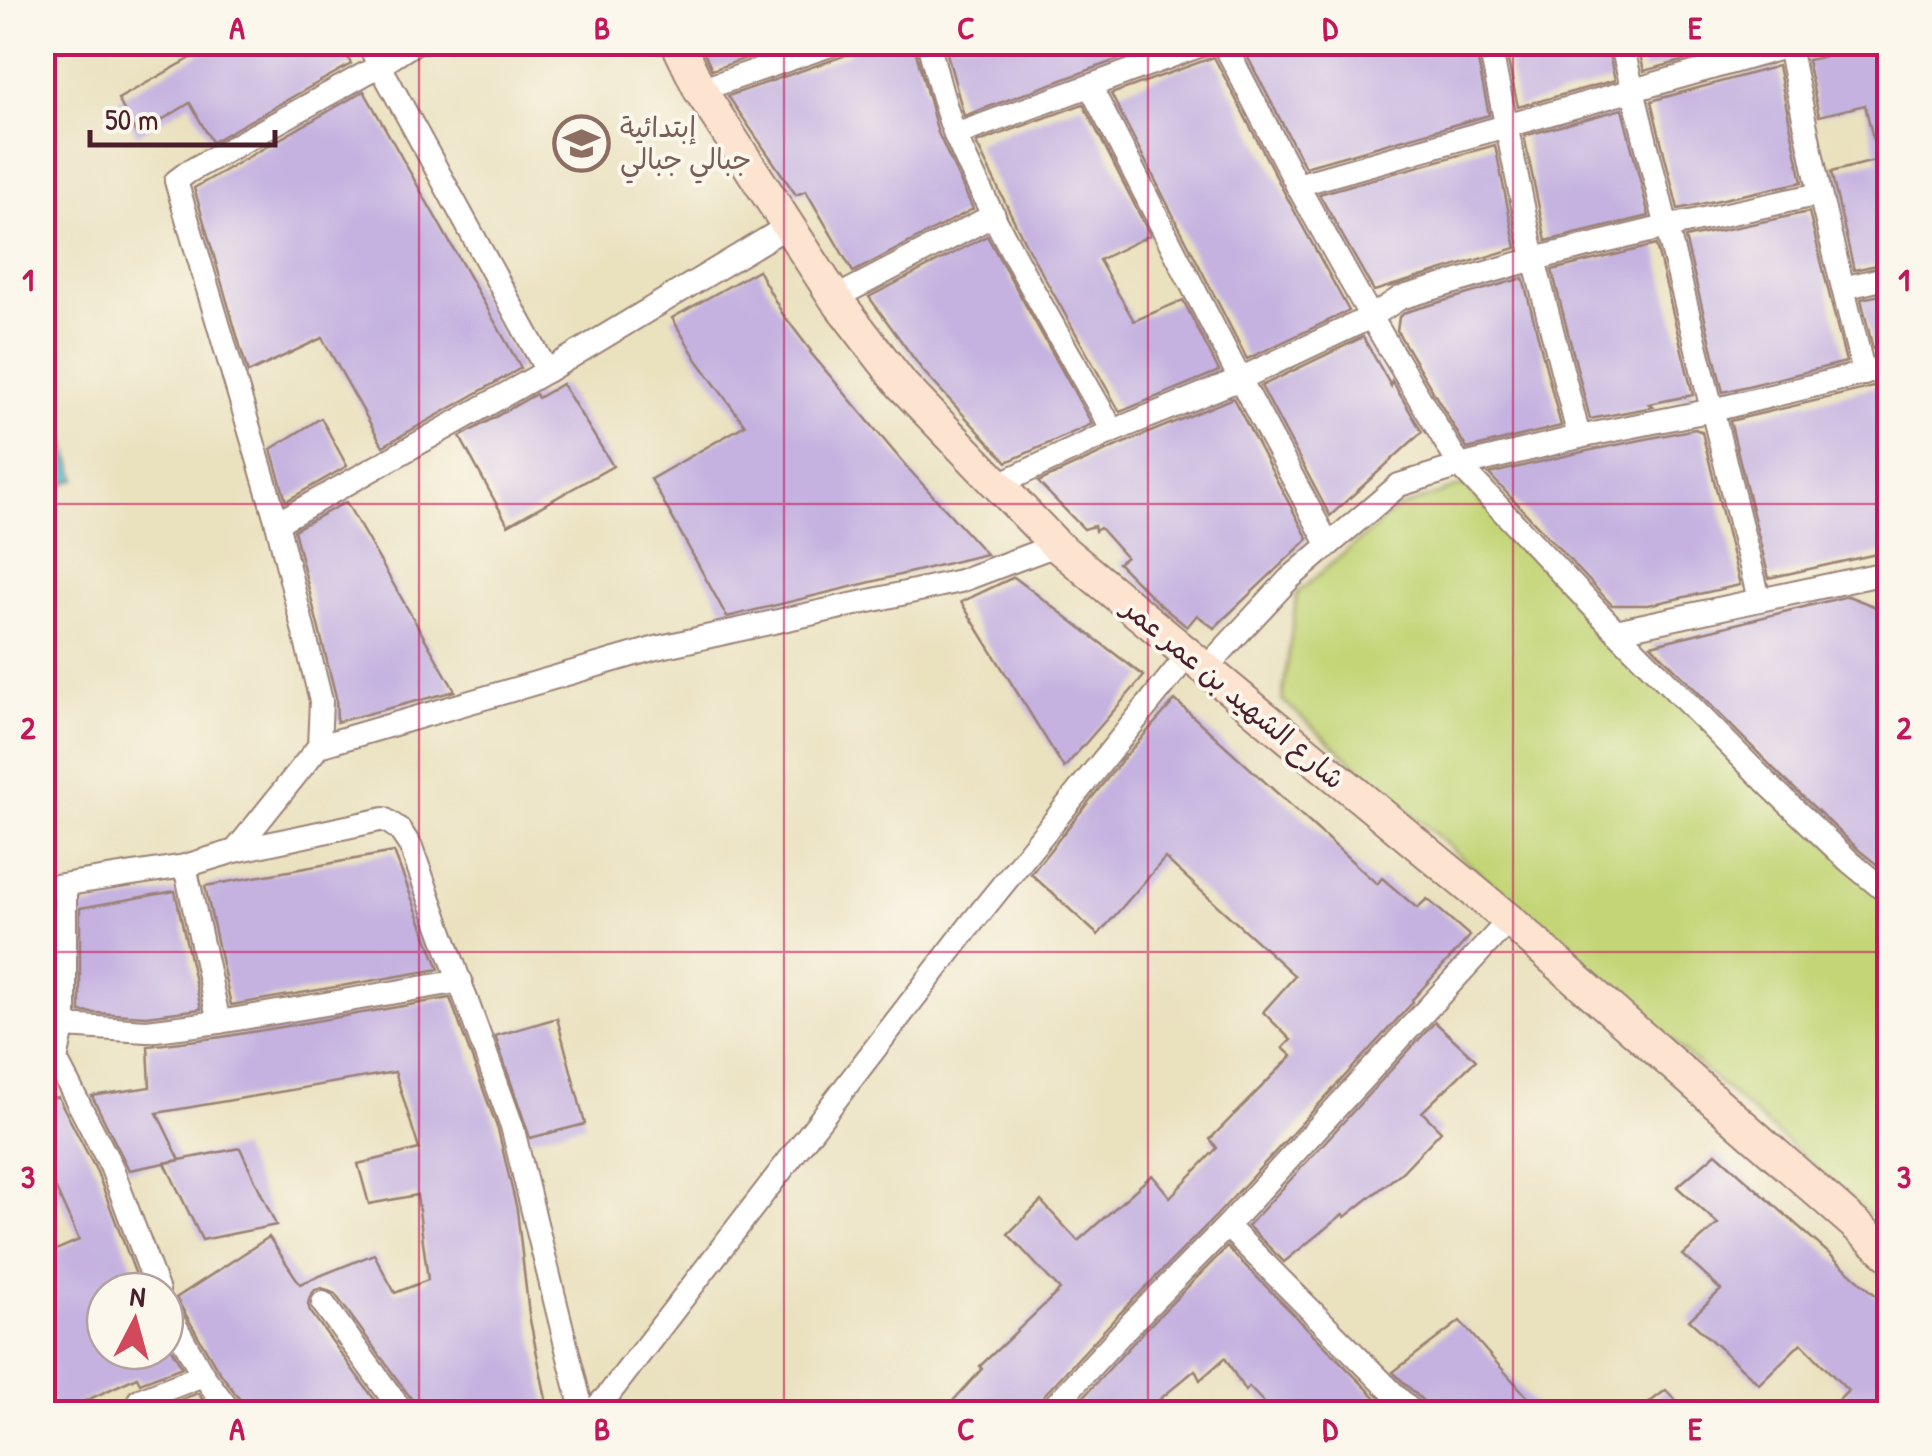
<svg xmlns="http://www.w3.org/2000/svg" width="1932" height="1456" viewBox="0 0 1932 1456" font-family="'Patrick Hand','Playpen Sans Arabic',sans-serif">
	<rect width="100%" height="100%" fill="#fbf7ec"/>
	<filter id="ink" filterUnits="userSpaceOnUse"><feTurbulence type="fractalNoise" baseFrequency=".01" numOctaves="2"/><feDisplacementMap in="SourceGraphic" scale="20" xChannelSelector="R" yChannelSelector="G"/><feConvolveMatrix kernelMatrix="1 2 1 2 8 2 1 2 1" color-interpolation-filters="sRGB"/></filter>
	<filter id="wash" filterUnits="userSpaceOnUse"><feTurbulence type="fractalNoise" baseFrequency=".0048" numOctaves="4" result="noise"/><feDisplacementMap in="SourceGraphic" scale="40" xChannelSelector="R" yChannelSelector="G"/><feGaussianBlur stdDeviation="2.25" result="paint"/><feColorMatrix in="noise" values="0 0 0 0 0 0 0 0 0 0 0 0 0 0 0 0 0 1.4 0 .05"/><feComposite in="paint" operator="in"/></filter>
	<g filter="url(#wash)">
		<rect width="100%" height="100%" fill="#eae1bf"/>
		<polygon fill="#c3d577" stroke="#867a51" stroke-width="2.5" points="1464,485 1889,902 1889,1232 1282,700 1297,593 1398,508"/>
		<polygon fill="#48b6c2" stroke="#496a76" stroke-width="2.5" points="60,427 77,479 43,491 43,432"/>
		<g id="blocks">
			<g fill="#c5b2e0">
				<polygon points="220,42 340,42 351,64 212,142 190,103 137,135 118,99"/>
				<polygon points="699,42 792,42 712,70"/>
				<polygon points="854,42 913,42 938,133 973,209 853,272 806,191 796,195 728,96 844,56 851,51"/>
				<polygon points="944,42 1165,42 964,116"/>
				<polygon points="1261,42 1474,42 1489,115 1305,167 1243,48"/>
				<polygon points="1504,42 1606,42 1615,80 1518,107"/>
				<polygon points="1637,42 1693,42 1697,57 1644,71"/>
				<polygon points="1890,43 1890,262 1854,270 1831,172 1878,160 1865,105 1819,116 1807,60"/>
				<polygon points="1214,57 1284,192 1349,311 1247,359 1111,94"/>
				<polygon points="1778,66 1802,182 1678,209 1651,101"/>
				<polygon points="364,91 521,368 383,446 322,338 248,373 194,188"/>
				<polygon points="1083,104 1150,235 1099,260 1134,321 1183,300 1219,371 1120,412 1025,243 976,143"/>
				<polygon points="1622,109 1649,216 1546,241 1524,136"/>
				<polygon points="1495,145 1516,248 1374,291 1319,194"/>
				<polygon points="1809,212 1846,362 1723,392 1685,238"/>
				<polygon points="987,236 1092,424 1007,462 923,371 869,297"/>
				<polygon points="1656,245 1693,395 1649,404 1653,407 1590,419 1552,270"/>
				<polygon points="758,270 782,313 811,351 810,352 906,466 986,554 727,617 651,479 745,425 697,360 672,318"/>
				<polygon points="1523,278 1561,426 1467,449 1397,331 1399,317 1406,312"/>
				<polygon points="1890,293 1890,348 1873,349 1861,299"/>
				<polygon points="1363,337 1391,386 1392,381 1422,432 1330,516 1261,386"/>
				<polygon points="1890,383 1890,551 1769,578 1730,421"/>
				<polygon points="562,384 613,466 508,525 460,437 536,394 538,398"/>
				<polygon points="1233,398 1308,539 1214,628 1197,615 1187,627 1158,603 1118,563 1126,557 1100,528 1095,531 1094,526 1084,529 1038,482 1119,445"/>
				<polygon points="321,418 347,466 286,501 271,449"/>
				<polygon points="1695,429 1702,432 1740,585 1648,605 1612,605 1489,474 1582,452"/>
				<polygon points="346,502 455,691 337,722 336,697 294,530"/>
				<polygon points="1014,577 1144,676 1064,768 961,602"/>
				<polygon points="1848,596 1881,609 1890,634 1890,875 1860,851 1780,775 1651,645"/>
				<polygon points="1175,700 1377,884 1382,878 1417,908 1427,899 1470,936 1412,1000 1413,1002 1216,1216 1120,1313 1036,1404 1032,1414 941,1414 982,1369 980,1366 1060,1290 1008,1234 1041,1201 1078,1241 1152,1175 1170,1197 1217,1148 1210,1139 1292,1056 1283,1048 1291,1040 1263,1012 1295,976 1165,858 1098,935 1031,874 1122,760"/>
				<polygon points="394,852 439,969 231,1005 205,886"/>
				<polygon points="175,891 201,1009 146,1016 80,1012 80,908"/>
				<polygon points="50,912 50,1016 42,1016 42,914"/>
				<polygon points="450,998 498,1130 517,1210 529,1315 549,1414 419,1414 416,1405 335,1294 322,1288 315,1290 310,1296 308,1304 310,1311 385,1414 247,1414 244,1405 216,1367 176,1298 269,1237 300,1284 374,1254 395,1293 428,1280 417,1195 369,1204 358,1164 419,1149 395,1072 157,1113 180,1160 129,1170 92,1096 150,1087 148,1046 222,1037"/>
				<polygon points="557,1018 585,1124 530,1138 495,1036"/>
				<polygon points="1435,1022 1476,1060 1422,1112 1441,1131 1402,1172 1345,1217 1343,1214 1284,1262 1248,1226"/>
				<polygon points="58,1097 97,1172 142,1291 105,1291 105,1351 165,1351 165,1338 182,1367 140,1383 137,1377 57,1414 42,1379 42,1256 79,1240 42,1158 42,1106 49,1098"/>
				<polygon points="240,1148 276,1225 202,1240 165,1163"/>
				<polygon points="1716,1153 1890,1308 1890,1414 1825,1414 1848,1391 1801,1343 1759,1384 1689,1320 1721,1290 1683,1255 1718,1224 1677,1187"/>
				<polygon points="1227,1247 1392,1414 1275,1414 1249,1387 1245,1391 1225,1358 1200,1380 1195,1370 1142,1414 1068,1414 1142,1333"/>
				<polygon points="1460,1321 1494,1360 1543,1414 1429,1414 1425,1403 1393,1372"/>
				<polygon points="1666,1390 1689,1414 1634,1414"/>
				<polygon points="198,1393 213,1414 160,1414 159,1408"/>
			</g>
		</g>
	</g>
	<g filter="url(#ink)">
		<use href="#blocks" fill-opacity="0" stroke="#9a8075" stroke-width="2.5"/>
		<g fill="none" stroke-linecap="round" stroke-linejoin="round">
			<defs>
				<g id="street">
					<polyline points="367,42 547,371"/>
					<path d="M928,42C937,74 944,109 957,139C1001,240 1059,335 1113,431"/>
					<polyline points="1223,42 1297,185 1371,317 1460,466 1616,631 1770,786 1850,862 1890,895"/>
					<polyline points="1489,42 1534,259 1579,437"/>
					<polyline points="1621,42 1759,599"/>
					<polyline points="1788,42 1820,194 1864,374"/>
					<polyline points="1090,86 1240,379 1328,544"/>
					<polyline points="700,90 839,42"/>
					<polyline points="955,135 1210,42"/>
					<polyline points="1297,185 1789,46 1808,42"/>
					<polyline points="1843,288 1890,277"/>
					<polyline points="835,298 994,215"/>
					<polyline points="997,485 1113,431 1240,379 1371,317 1400,298 1534,259 1666,227 1820,194"/>
					<polyline points="277,523 547,371 788,226"/>
					<polyline points="1616,631 1890,572"/>
					<polyline points="1205,669 1289,579 1399,485 1460,466 1579,437 1713,410 1890,367"/>
					<polyline points="319,746 321,701 277,523 176,181 188,172 379,66 416,42"/>
					<polyline points="235,851 319,746 656,648 960,581 1056,545"/>
					<polyline points="185,866 219,1022"/>
					<polyline points="42,888 185,866 235,851 384,819 399,829 411,847 512,1126 583,1414"/>
					<polyline points="63,1026 147,1031 219,1022 461,981"/>
					<polyline points="56,1060 111,1166 158,1291"/>
					<polyline points="42,1077 56,1060 65,1018 65,885"/>
					<polyline points="1227,1226 1414,1414"/>
					<polyline points="323,1303 404,1414"/>
					<polyline points="165,1307 203,1375"/>
					<polyline points="145,1414 139,1400 203,1375 232,1414"/>
					<polyline points="590,1414 609,1394 971,924 1188,655"/>
					<polyline points="1047,1414 1131,1323 1227,1226 1509,920"/>
				</g>
				<polyline id="secondary" points="677,42 700,90 835,298 902,385 1056,545 1509,920 1890,1255"/>
			</defs>
			<use href="#street" stroke="#9a8075" stroke-width="26"/>
			<use href="#secondary" stroke="#9a8075" stroke-width="36"/>
			<use href="#street" stroke="#fff" stroke-width="22"/>
			<use href="#secondary" stroke="#fde4d1" stroke-width="32"/>
		</g>
	</g>
	<path fill="none" stroke="#c2185b" stroke-width="2.5" stroke-opacity="0.55" d="M419,42V1414M784,42V1414M1148,42V1414M1513,42V1414M42,504H1890M42,952H1890"/>
	<defs>
		<symbol id="school-ring" viewBox="-11 -11 22 22"><circle r="9.5" fill="#fbf7ec" stroke="#8d6e63" stroke-width="1.5"/><path d="M0-5L7-2L0 1L-7-2ZM-4 1L0 2.5L4 1V4Q0 6-4 4Z" fill="#8d6e63"/></symbol>
	</defs>
	<g fill-rule="evenodd">
		<use href="#school-ring" x="550" y="112" width="63" height="63"/>
	</g>
	<g text-anchor="middle" dominant-baseline="central" stroke-width="8" stroke-linejoin="round" paint-order="stroke">
		<g font-size="28" fill="#785e54" stroke="#fbf7ec" text-anchor="start">
			<text x="620" y="127">إبتدائية<tspan x="620" dy="32">جبالي جبالي</tspan></text>
		</g>
		<g font-size="28" fill="#4a1f2b" stroke="#fbf7ec">
			<text transform="translate(1234 693) rotate(40)">شارع الشهيد بن عمر عمر</text>
		</g>
	</g>
	<rect width="1932" height="1456" fill="none" stroke="#fbf7ec" stroke-width="110"/>
	<g transform="translate(135 1321) rotate(6)"><circle r="48" fill="#fbf7ec" stroke="#b4a19f" stroke-width="2.5"/>
	<path d="M0-8L18 38L0 25L-18 38Z" fill="#d1495b"/>
	<text y="-15" font-size="28" font-weight="bold" text-anchor="middle" fill="#4a1f2b">N</text>
	</g>
	<path d="M90 130v15h185v-15" fill="none" stroke="#4a1f2b" stroke-width="5"/>
	<text x="105" y="130" font-size="30" fill="#4a1f2b" stroke="#fbf7ec" stroke-width="8" paint-order="stroke">50 m</text>
	<rect x="55" y="55" width="1822" height="1346" fill="none" stroke="#c2185b" stroke-width="4"/>
	<g font-size="32" text-anchor="middle" font-weight="bold" fill="#c2185b">
		<text x="237" y="39">A</text>
		<text x="602" y="39">B</text>
		<text x="966" y="39">C</text>
		<text x="1330" y="39">D</text>
		<text x="1695" y="39">E</text>
		<text x="28" y="291">1</text>
		<text x="1904" y="291">1</text>
		<text x="28" y="739">2</text>
		<text x="1904" y="739">2</text>
		<text x="28" y="1188">3</text>
		<text x="1904" y="1188">3</text>
		<text x="237" y="1440">A</text>
		<text x="602" y="1440">B</text>
		<text x="966" y="1440">C</text>
		<text x="1330" y="1440">D</text>
		<text x="1695" y="1440">E</text>
	</g>
</svg>
